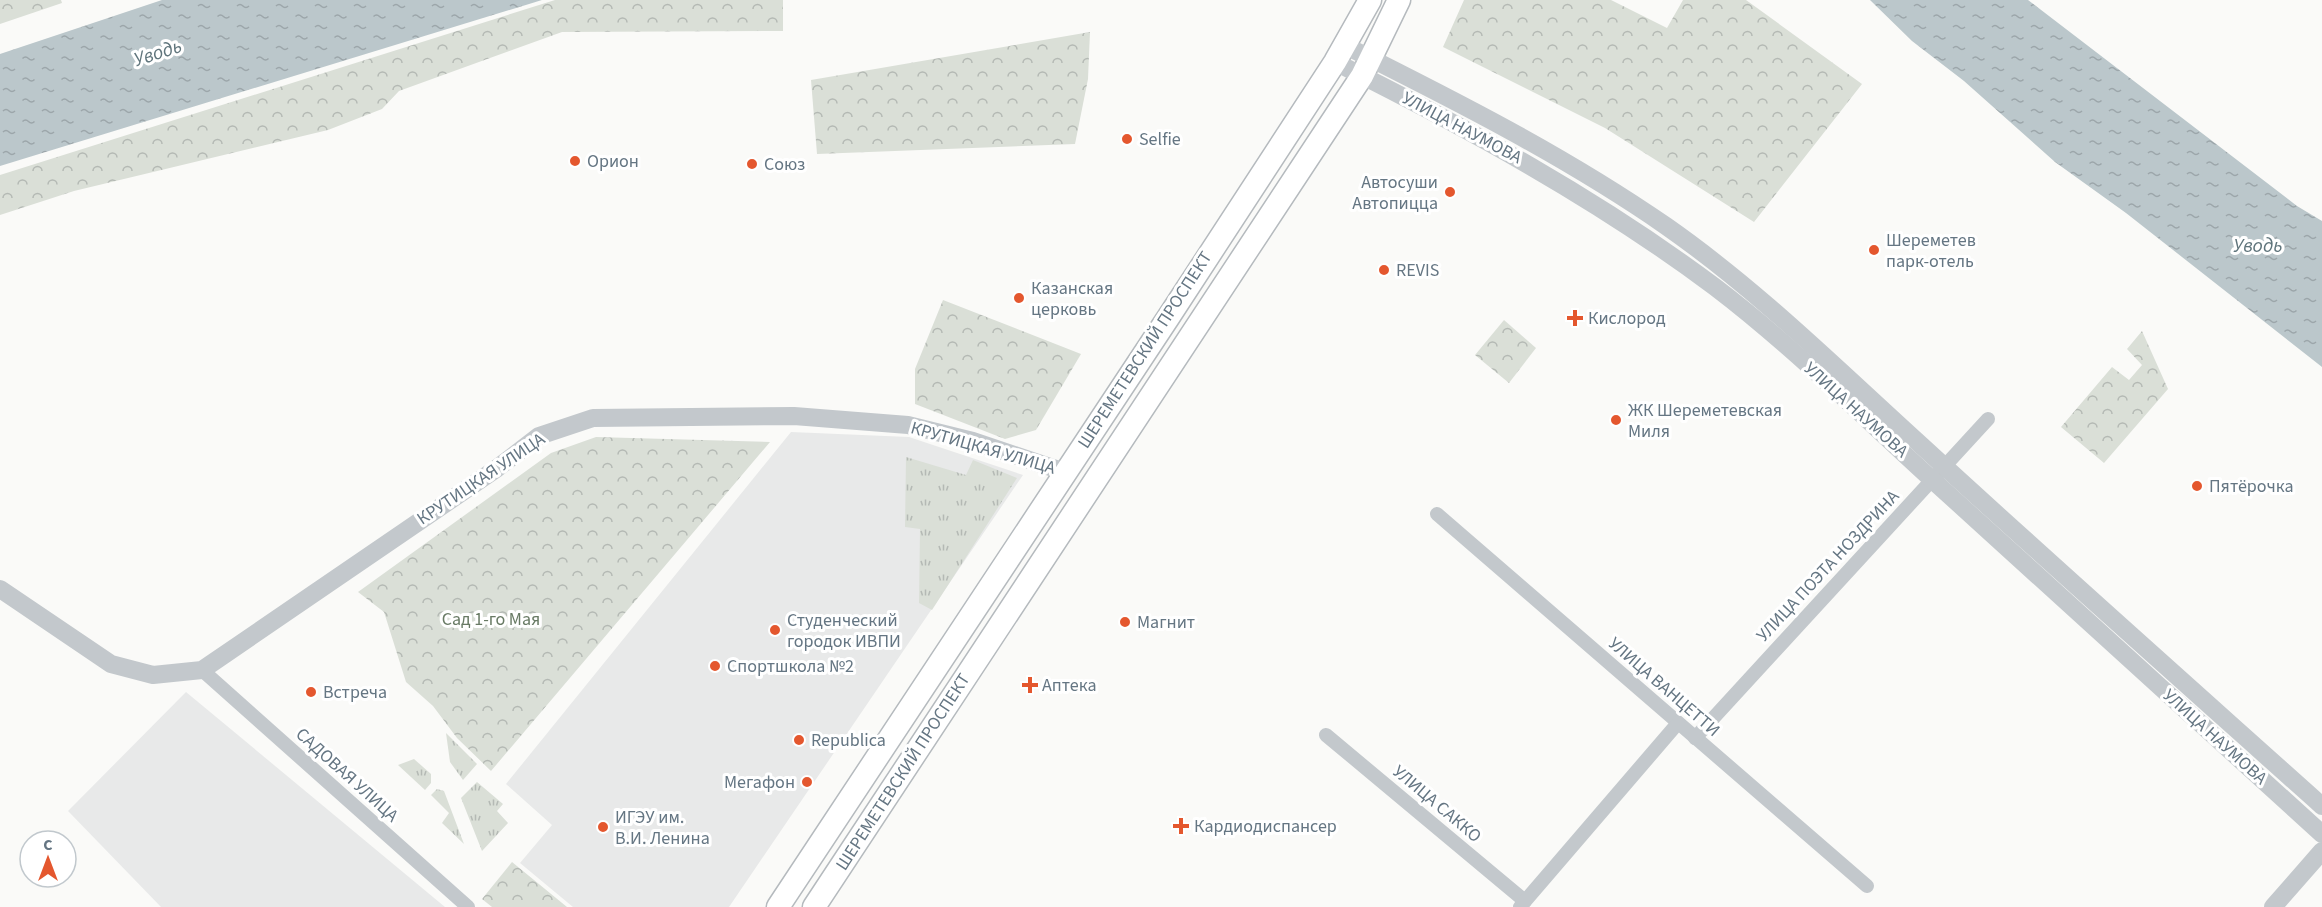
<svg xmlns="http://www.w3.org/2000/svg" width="2322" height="907" viewBox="0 0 2322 907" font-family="'Source Sans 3',sans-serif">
	<defs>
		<pattern id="grass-tufts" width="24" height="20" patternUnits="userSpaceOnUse" patternTransform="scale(1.5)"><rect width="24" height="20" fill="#dadfd7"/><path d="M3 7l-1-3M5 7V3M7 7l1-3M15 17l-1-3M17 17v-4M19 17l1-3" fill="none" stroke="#b4b9b4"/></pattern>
		<pattern id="forest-crowns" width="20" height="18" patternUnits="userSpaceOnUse" patternTransform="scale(1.5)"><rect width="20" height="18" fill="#dadfd7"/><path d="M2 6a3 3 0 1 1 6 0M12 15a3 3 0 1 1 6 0" fill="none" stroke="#b4b9b4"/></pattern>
		<pattern id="water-ripples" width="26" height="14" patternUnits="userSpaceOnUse" patternTransform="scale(1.5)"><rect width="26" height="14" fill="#bbc7cb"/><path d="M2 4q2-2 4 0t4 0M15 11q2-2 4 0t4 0" fill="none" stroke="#9ca6aa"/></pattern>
	</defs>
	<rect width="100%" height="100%" fill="#fafaf8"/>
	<g fill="#e8e9e9">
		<polygon points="791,432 909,437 1023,475 729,907 573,907 520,863 552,825 506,784"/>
		<polygon points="186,692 445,907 161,907 68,811"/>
	</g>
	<g fill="url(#grass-tufts)">
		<polygon points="906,457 966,475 973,460 1017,478 932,610 919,603 920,529 905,527"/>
		<polygon points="446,733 477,764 463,780 450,762"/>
		<polygon points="414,759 431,774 431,783 425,790 398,765"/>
		<polygon points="477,782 503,804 497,811 508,823 482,851 461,798"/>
		<polygon points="437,789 444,791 464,844 442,823 449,813 431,795"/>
	</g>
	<g fill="url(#forest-crowns)">
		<polygon points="0,0 61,0 62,3 0,24"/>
		<polygon points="555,0 783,0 783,31 562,32 399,91 382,109 328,130 74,191 0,215 0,175"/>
		<polygon points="1464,0 1611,0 1667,28 1683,0 1746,0 1862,84 1754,222 1605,128 1443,47"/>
		<polygon points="1090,32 1088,79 1075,144 817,154 811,80"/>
		<polygon points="943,300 1081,354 1036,430 1005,439 915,404 915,369"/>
		<polygon points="1504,320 1536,348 1509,383 1475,355"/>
		<polygon points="2142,331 2168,389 2104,463 2061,427 2112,367 2129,380 2142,365 2127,349"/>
		<polygon points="596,437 770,442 491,771 457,738 433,706 406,682 384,612 358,592 551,453"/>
		<polygon points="512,862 567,907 492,907 482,899"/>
	</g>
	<g fill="url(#water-ripples)">
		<polygon points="162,0 542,0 0,166 0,54"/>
		<polygon points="1870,0 2028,0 2297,206 2322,221 2322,367 2126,213 2055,162 1964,81 1912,41"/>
	</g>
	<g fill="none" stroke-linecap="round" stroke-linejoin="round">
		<defs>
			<g id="primary">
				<polyline points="778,907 1168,318 1335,62 1370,0"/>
				<polyline points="814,907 1362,76 1399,0"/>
			</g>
		</defs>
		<use href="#primary" stroke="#b5babe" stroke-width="25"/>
		<g stroke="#c3c8cc" stroke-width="14">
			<polyline points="1437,514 1867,886"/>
			<polyline points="202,670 468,907"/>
			<polyline points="1326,735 1525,901"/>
			<polyline points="1695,738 1988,419"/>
			<polyline points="1520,907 1678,723"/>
		</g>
		<g stroke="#c3c8cc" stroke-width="18">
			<path d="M1344,45C1454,100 1565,156 1666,226C1759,291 1838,370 1922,446C2054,567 2188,686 2322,806"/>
			<path d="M1335,62C1467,128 1596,198 1715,287C1794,347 1865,419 1938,485C2066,601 2194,717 2322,834"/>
			<polyline points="0,589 111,664 153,675 202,670 496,469 539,436 593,418 794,416 908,425 973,441 1065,472"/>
			<polyline points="2273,907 2322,851"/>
		</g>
		<use href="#primary" stroke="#fff" stroke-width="22"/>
	</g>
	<g fill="#e4572e" stroke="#fff" stroke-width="2">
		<circle cx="1127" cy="139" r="6"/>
		<circle cx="575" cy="161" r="6"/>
		<circle cx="752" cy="164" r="6"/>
		<circle cx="1450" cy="192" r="6"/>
		<circle cx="1874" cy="250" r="6"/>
		<circle cx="1384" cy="270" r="6"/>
		<circle cx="1019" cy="298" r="6"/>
		<path d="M1572 309h6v6h6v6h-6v6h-6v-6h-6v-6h6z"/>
		<circle cx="1616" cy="420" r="6"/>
		<circle cx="2197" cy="486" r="6"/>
		<circle cx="1125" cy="622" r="6"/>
		<circle cx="775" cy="630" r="6"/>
		<circle cx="715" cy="666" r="6"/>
		<path d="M1027 676h6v6h6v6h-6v6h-6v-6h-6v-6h6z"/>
		<circle cx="311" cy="692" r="6"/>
		<circle cx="799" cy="740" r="6"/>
		<circle cx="807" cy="782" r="6"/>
		<path d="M1178 817h6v6h6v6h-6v6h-6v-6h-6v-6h6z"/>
		<circle cx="603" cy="827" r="6"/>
	</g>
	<g text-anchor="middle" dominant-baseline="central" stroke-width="6" stroke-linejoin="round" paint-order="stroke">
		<g font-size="18" fill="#657683" stroke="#fff">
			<text transform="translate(1462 128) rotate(28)">УЛИЦА НАУМОВА</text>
			<text transform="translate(1145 350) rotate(-57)">ШЕРЕМЕТЕВСКИЙ ПРОСПЕКТ</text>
			<text transform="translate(1856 410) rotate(42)">УЛИЦА НАУМОВА</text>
			<text transform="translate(983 448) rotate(16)">КРУТИЦКАЯ УЛИЦА</text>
			<text transform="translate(481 479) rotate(-34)">КРУТИЦКАЯ УЛИЦА</text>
			<text transform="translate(1828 566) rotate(-47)">УЛИЦА ПОЭТА НОЗДРИНА</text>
			<text transform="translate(1664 687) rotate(41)">УЛИЦА ВАНЦЕТТИ</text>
			<text transform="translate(2215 737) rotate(42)">УЛИЦА НАУМОВА</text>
			<text transform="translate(903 772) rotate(-57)">ШЕРЕМЕТЕВСКИЙ ПРОСПЕКТ</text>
			<text transform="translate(347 775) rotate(42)">САДОВАЯ УЛИЦА</text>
			<text transform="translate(1437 804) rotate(40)">УЛИЦА САККО</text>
		</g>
		<g font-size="18" fill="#657683" stroke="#fff" text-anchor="start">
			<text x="1139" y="139">Selfie</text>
			<text x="587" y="161">Орион</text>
			<text x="764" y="164">Союз</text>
			<text x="1438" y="182" text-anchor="end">Автосуши<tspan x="1438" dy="21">Автопицца</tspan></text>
			<text x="1886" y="240">Шереметев<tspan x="1886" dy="21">парк-отель</tspan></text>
			<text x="1396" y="270">REVIS</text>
			<text x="1031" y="288">Казанская<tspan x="1031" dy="21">церковь</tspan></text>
			<text x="1588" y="318">Кислород</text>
			<text x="1628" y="410">ЖК Шереметевская<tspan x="1628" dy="21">Миля</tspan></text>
			<text x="2209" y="486">Пятёрочка</text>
			<text x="787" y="620">Студенческий<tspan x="787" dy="21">городок ИВПИ</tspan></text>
			<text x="1137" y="622">Магнит</text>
			<text x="727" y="666">Спортшкола №2</text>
			<text x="1042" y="685">Аптека</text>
			<text x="323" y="692">Встреча</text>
			<text x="811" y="740">Republica</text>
			<text x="795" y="782" text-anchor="end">Мегафон</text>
			<text x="615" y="817">ИГЭУ им.<tspan x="615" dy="21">В.И. Ленина</tspan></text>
			<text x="1194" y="826">Кардиодиспансер</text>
		</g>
		<g font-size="18" fill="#687a64" stroke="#fff">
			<text x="491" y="619">Сад 1-го Мая</text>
		</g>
		<g font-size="20" font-style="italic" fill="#60757c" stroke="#fff">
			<text transform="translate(158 53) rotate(-18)">Уводь</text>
			<text x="2258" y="246">Уводь</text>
		</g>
	</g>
	<g transform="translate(48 859)"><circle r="28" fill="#ffffff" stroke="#c1c8cd" stroke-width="1.5"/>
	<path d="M0-4.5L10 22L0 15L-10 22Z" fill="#e4572e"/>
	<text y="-9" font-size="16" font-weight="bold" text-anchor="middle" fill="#657683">С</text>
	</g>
</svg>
